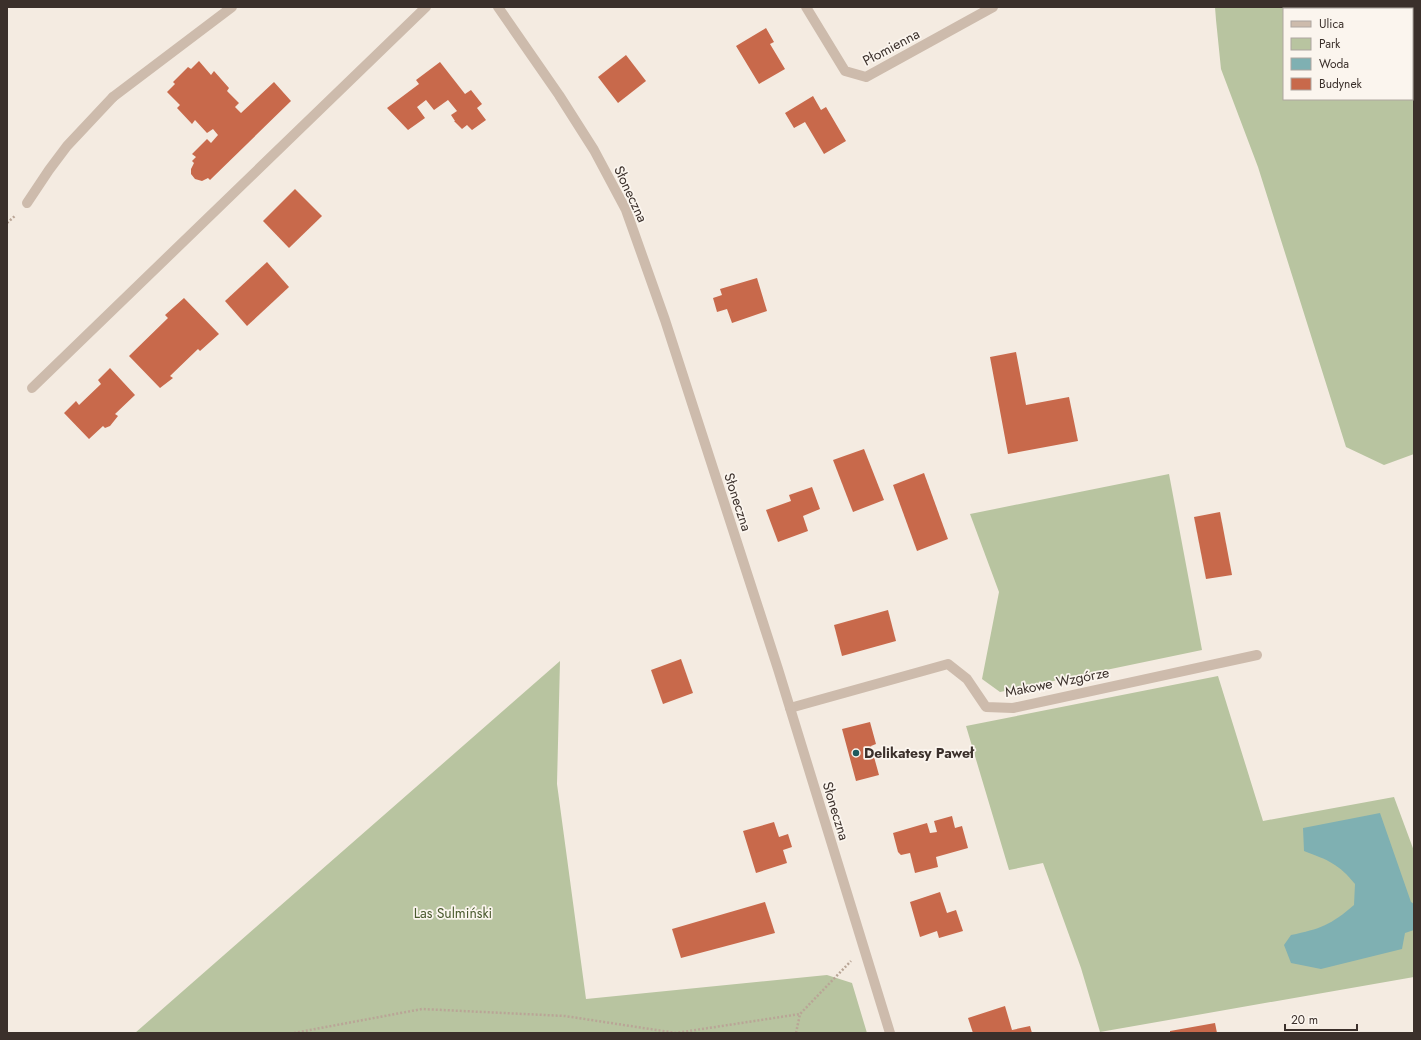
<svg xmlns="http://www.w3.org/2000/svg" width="1421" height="1040" viewBox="0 0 1421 1040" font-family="Jost,sans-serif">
	<rect width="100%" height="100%" fill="#f4ebe1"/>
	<g fill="#b8c4a0">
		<polygon points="1215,7 1359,7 1359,9 1284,9 1284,99 1412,99 1412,18 1414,17 1414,454 1384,465 1346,447 1258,167 1221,69 1216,20"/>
		<polygon points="1169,474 1202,650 1000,692 982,679 999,592 970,514"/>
		<polygon points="560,661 557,784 586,999 827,975 852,983 867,1033 135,1033"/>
		<polygon points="1218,676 1263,821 1394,797 1414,851 1414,977 1100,1032 1081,968 1043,863 1009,870 966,726"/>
	</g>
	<path fill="#7fb0b2" d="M1380,813L1411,902L1414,904V930L1405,933L1402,949L1321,969L1291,963L1284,945L1291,935C1320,929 1331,925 1354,905L1355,884C1339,864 1328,860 1304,851L1303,828Z"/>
	<g fill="#c8694b">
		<polygon points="766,28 774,42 770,44 785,69 759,84 736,46"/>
		<polygon points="626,55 646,81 618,103 598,77"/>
		<polygon points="199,61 211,75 214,71 229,88 227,91 239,103 235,107 241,113 274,82 291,101 210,180 208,178 202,181 195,179 191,174 191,169 194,163 192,161 196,157 192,154 207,139 211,143 218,135 213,129 207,133 195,120 192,124 177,108 180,105 167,92 175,84 173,82 188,67 191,69"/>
		<polygon points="440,62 465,94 471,90 482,104 477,108 486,120 472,130 467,125 462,129 454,121 455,121 451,115 457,111 448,100 434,110 426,100 417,107 425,118 408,130 387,108 419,84 416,80"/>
		<polygon points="813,96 821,110 826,107 846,141 824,154 805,122 794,128 785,113"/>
		<polygon points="295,189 322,216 289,248 263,221"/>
		<polygon points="267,262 289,287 247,326 225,301"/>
		<polygon points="757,278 767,311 732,323 727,309 717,312 713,298 722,295 720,289"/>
		<polygon points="184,298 219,334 200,351 198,349 170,376 173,378 160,388 129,356 168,318 165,315"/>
		<polygon points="1016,352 1026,405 1069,397 1078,441 1008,454 990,357"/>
		<polygon points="110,368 135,395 115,414 118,416 110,426 105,428 103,426 89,439 64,413 76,401 79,405 101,384 98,380"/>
		<polygon points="864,449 884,500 853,512 833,460"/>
		<polygon points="924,473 948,539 917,551 893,485"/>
		<polygon points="812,487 820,509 803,516 808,531 778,542 766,510 791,501 789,495"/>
		<polygon points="1220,512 1232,575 1206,579 1194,517"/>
		<polygon points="888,610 896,641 842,656 834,625"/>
		<polygon points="681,659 693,693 663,704 651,670"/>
		<polygon points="870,722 876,744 871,746 879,775 856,781 842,729"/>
		<polygon points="952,816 955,828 962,826 968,848 936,857 938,867 915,873 910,853 901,855 898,852 893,833 927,823 930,833 937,832 934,821"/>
		<polygon points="774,822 779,837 788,834 792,847 783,850 787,863 756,873 743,831"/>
		<polygon points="940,892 947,913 956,910 963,931 939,938 937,931 920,937 910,902"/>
		<polygon points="765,902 775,933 681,958 672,929"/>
		<polygon points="1005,1006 1012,1030 1030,1026 1032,1033 973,1033 968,1018"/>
		<polygon points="1215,1023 1217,1033 1170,1033 1170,1031"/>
	</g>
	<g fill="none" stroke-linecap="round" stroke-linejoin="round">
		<g stroke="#b9a596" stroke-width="2.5" stroke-dasharray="2 2" stroke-linecap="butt">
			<polyline points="7,223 16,215"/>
			<polyline points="294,1033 422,1009 565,1016 676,1033 800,1014"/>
			<polyline points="796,1033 800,1014 851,961"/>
		</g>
		<polyline stroke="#cdbbac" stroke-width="10" points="27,203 49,170 67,146 113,97"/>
		<g stroke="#cdbbac" stroke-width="10">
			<polyline points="806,7 845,71 866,77 993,7"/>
			<polyline points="113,97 232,7"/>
			<polyline points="32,388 426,7"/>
			<polyline points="790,708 948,664 967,679 986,707 1013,708 1257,655"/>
		</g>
		<polyline stroke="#cdbbac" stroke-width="10" points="498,7 559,95 594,150 626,210 665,320 778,669 890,1033"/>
	</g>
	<circle fill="#1f5a5e" stroke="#fbf5ee" stroke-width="1.5" cx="856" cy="753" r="4"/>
	<g text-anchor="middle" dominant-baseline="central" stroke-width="3.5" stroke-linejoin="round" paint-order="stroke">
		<g font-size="14" fill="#3b302b" stroke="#fbf5ee">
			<text transform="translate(891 47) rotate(-28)">Płomienna</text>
			<text transform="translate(631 194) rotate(65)">Słoneczna</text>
			<text transform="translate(738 502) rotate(72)">Słoneczna</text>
			<text transform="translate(1057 682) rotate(-11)">Makowe Wzgórze</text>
			<text transform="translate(836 811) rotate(73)">Słoneczna</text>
		</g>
		<g font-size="14" font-weight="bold" fill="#3b302b" stroke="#fbf5ee" text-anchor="start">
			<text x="864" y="753">Delikatesy Paweł</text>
		</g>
		<g font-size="14" fill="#4a5a2e" stroke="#fbf5ee">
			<text x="453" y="913">Las Sulmiński</text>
		</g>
	</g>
	<rect width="1421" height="1040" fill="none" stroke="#3b302b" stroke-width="16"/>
	<rect x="1283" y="8" width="130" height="92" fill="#fbf5ee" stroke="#aea6a0"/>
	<rect x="1291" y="21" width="20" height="6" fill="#cdbbac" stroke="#aea6a0"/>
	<text x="1319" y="28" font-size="12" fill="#3b302b">Ulica</text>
	<rect x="1291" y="38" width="20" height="12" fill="#b8c4a0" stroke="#aea6a0"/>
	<text x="1319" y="48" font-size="12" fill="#3b302b">Park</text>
	<rect x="1291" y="58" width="20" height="12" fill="#7fb0b2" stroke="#aea6a0"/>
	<text x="1319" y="68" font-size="12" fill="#3b302b">Woda</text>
	<rect x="1291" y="78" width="20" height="12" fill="#c8694b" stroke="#aea6a0"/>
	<text x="1319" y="88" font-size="12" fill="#3b302b">Budynek</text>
	<path d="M1285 1024v6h72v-6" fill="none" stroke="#3b302b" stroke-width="2"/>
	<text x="1291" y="1024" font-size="12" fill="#3b302b" stroke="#fbf5ee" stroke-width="3" paint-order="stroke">20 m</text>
</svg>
